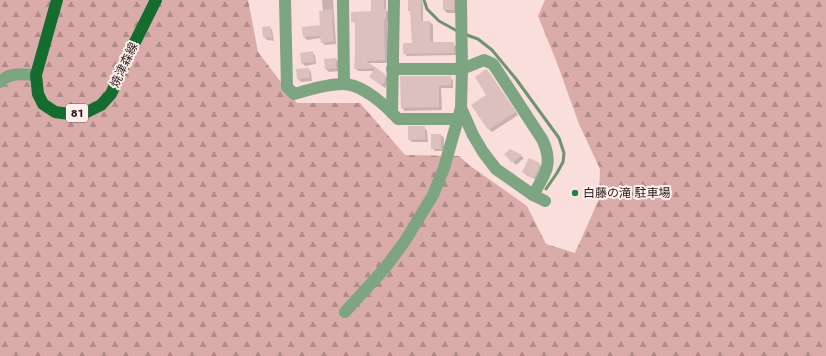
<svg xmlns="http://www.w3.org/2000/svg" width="826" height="356" viewBox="0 0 826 356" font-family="Jost,'Noto Sans JP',sans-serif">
	<defs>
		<pattern id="forest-firs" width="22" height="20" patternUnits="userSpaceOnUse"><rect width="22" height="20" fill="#d9aca9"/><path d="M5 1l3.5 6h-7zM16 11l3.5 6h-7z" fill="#b08b89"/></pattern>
	</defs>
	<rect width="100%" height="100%" fill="#f9dedb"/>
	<polygon fill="url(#forest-firs)" points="0,0 248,0 258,52 297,103 360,103 405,155 459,156 469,165 527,206 546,244 575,253 599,199 600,169 579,124 557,63 538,16 545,0 826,0 826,356 0,356"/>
	<g fill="#0003">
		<polygon points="322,0 333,0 336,44 325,45 322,42 321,38 307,40 304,37 303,28 321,26 323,11"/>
		<polygon points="372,0 386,0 386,10 389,13 389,22 387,22 388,63 368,63 388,78 388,84 385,88 373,79 374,71 358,71 355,68 356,24 352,21 372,12"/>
		<polygon points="409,0 422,0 422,3 423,4 423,22 430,22 433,25 433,43 453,44 456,46 456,55 407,56 404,53 413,44 411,13 409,10"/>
		<polygon points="444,0 456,0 456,13 447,13 444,10"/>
		<polygon points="270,27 272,30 274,41 267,40 264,37"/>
		<polygon points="312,53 315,55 316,64 305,66 302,63"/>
		<polygon points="336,59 339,62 339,71 329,72 326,69"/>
		<polygon points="308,69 311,72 312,81 301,82 298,79"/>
		<polygon points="487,70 490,74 518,115 492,132 489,129"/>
		<polygon points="450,78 453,80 453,88 441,88 442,110 405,111 402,108"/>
		<polygon points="424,128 427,130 428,142 412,142 409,139"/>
		<polygon points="432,135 441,135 444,138 444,151 435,151 432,148"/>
		<polygon points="506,154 521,156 524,158 516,165"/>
		<polygon points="539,164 542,167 537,180 526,175 523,172"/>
	</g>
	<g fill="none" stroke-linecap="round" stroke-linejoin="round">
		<g stroke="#6f9271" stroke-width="3">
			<polyline points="424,0 427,9 439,21 459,32"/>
			<polyline points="464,34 478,39 492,50 516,79 559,138 564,153 563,162 557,173 546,189"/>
		</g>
	</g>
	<g fill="#dbc0be">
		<polygon points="371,0 384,0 384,9 386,9 386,19 384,19 385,60 366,61 385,74 385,80 382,86 369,77 375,68 354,69 355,53 355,22 351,22 351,12 371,11"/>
		<polygon points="408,0 421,0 421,21 430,21 430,42 454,42 454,53 403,54 403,43 412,43 410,11 408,11"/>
		<rect x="443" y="0" width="11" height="10"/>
		<polygon points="332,9 333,20 332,20 334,42 321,43 320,36 303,37 302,27 320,25 319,11"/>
		<polygon points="270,26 272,38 263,37 262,27"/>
		<polygon points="313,51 314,62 301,63 300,53"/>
		<polygon points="336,58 336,68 325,69 324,59"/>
		<polygon points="309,68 310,78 297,79 296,69"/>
		<polygon points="486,69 516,112 488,130 471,105 486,95 475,77"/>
		<polygon points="400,76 451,76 451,85 439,86 439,107 401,108"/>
		<polygon points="408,126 425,126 425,139 408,140"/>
		<rect x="431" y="134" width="10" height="15"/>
		<polygon points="510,149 522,155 512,163 504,154"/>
		<polygon points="529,158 540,163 538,170 534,178 522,172"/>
	</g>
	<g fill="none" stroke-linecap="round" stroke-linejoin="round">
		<g stroke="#7da582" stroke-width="12">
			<path d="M285,0L287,87L294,94C309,90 326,84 343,84C362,84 385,105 398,119H457"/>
			<polyline points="343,0 344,84"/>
			<path d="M392,69H462L484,60L493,64L542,139C546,147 549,158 547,167C546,174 537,188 533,195"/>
			<path d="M0,82C10,72 23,74 36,75"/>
			<polyline points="461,108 473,135 483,152 496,169 533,195 545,201"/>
			<polyline points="392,113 394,0"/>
			<polyline points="345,312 385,268 405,241 433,195 444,168 461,108 462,69 461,0"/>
		</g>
		<polyline stroke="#146d2f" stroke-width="12" points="57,0 36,75 38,94 43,104 55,112 69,114 87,112 101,105 111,94 130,52 156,0"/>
	</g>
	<circle fill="#1d863c" stroke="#ffeeec" stroke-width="1.5" cx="575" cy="193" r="4"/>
	<g text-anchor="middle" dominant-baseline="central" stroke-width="4" stroke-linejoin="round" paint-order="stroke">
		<rect fill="#ffeeec" stroke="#685c5c" stroke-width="1" x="66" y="104" width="22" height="18" rx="3"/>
		<g font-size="11" font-weight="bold" fill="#281e1e">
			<text x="77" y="113">81</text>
		</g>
		<g font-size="12" fill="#281e1e" stroke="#ffeeec">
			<text transform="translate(124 65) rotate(-65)">焼津森線</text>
		</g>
		<g font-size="12" fill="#281e1e" stroke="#ffeeec" text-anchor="start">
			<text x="583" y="193">白藤の滝 駐車場</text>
		</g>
	</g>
</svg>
